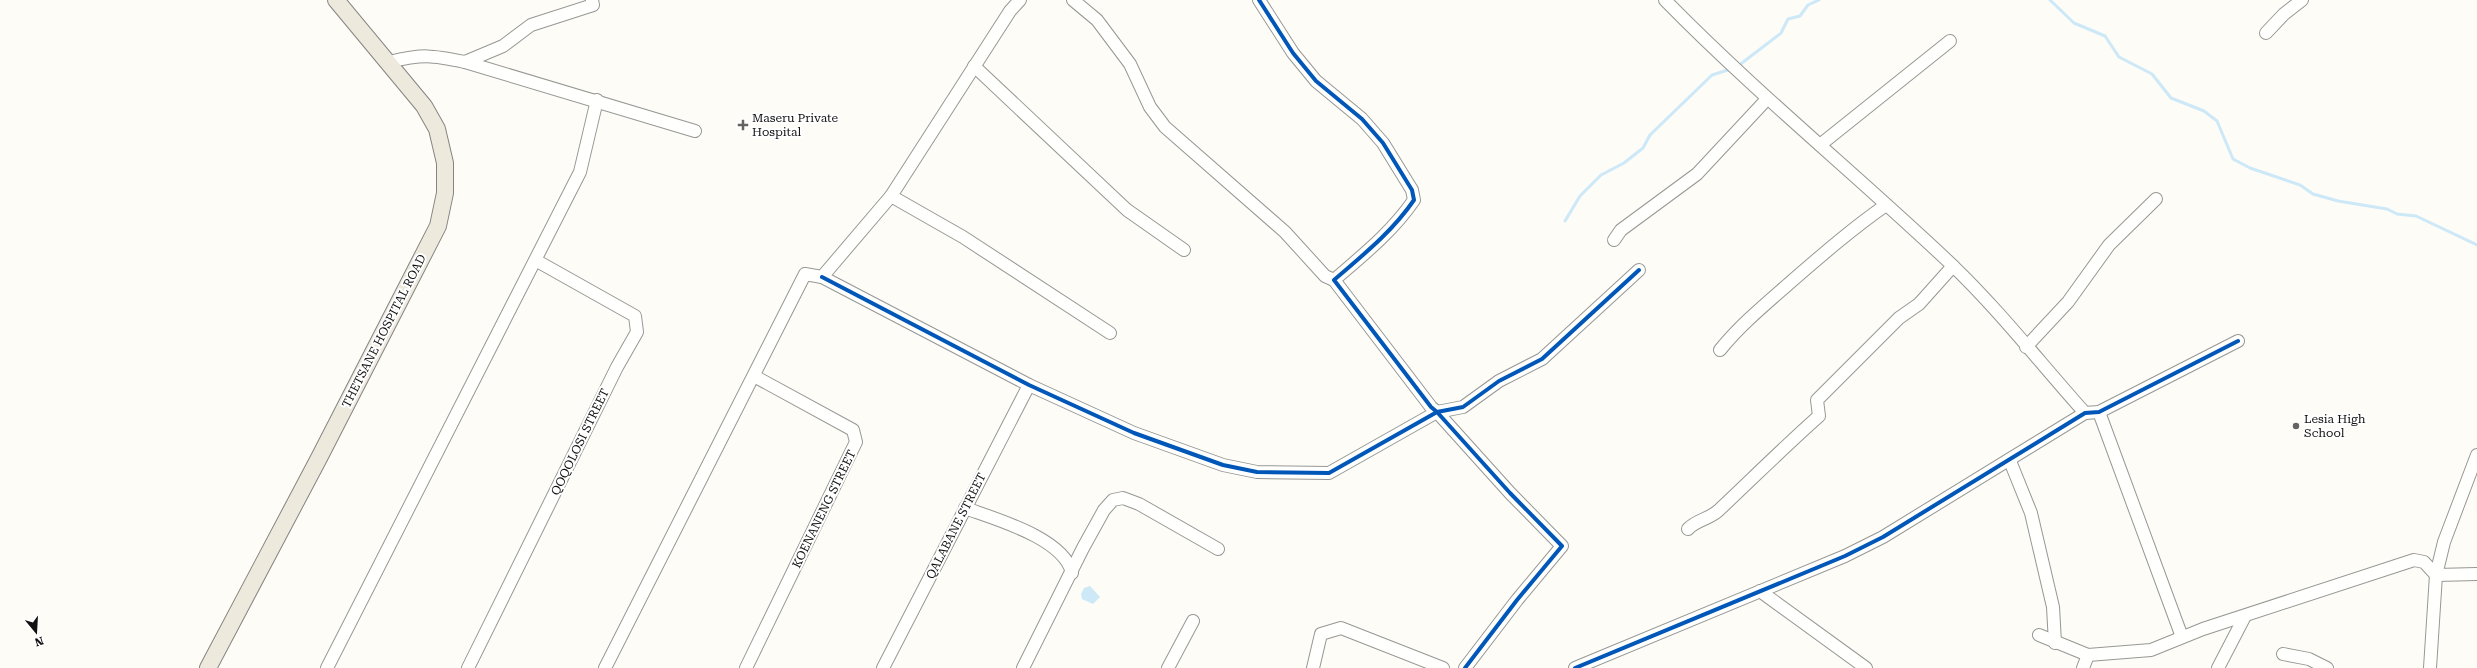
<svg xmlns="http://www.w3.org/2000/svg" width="2477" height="668" viewBox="0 0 2477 668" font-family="'Roboto Serif',serif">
	<rect width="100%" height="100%" fill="#fdfcf7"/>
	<polygon fill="#cde8f7" points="1090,586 1100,597 1093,604 1082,599 1081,594 1084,588"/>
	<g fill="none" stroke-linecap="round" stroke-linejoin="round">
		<g stroke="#cde8f7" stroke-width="3">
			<polyline points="2050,0 2074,23 2105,36 2119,57 2152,74 2171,98 2204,111 2217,121 2233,159 2250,168 2300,185 2313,194 2338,201 2387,209 2397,214 2416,216 2477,245"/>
			<polyline points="1738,66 1781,33 1788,19 1800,16 1808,5 1819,0"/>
			<polyline points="1565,221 1580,196 1601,175 1624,163 1643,148 1650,135 1712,75 1731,69"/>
		</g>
		<defs>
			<g id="minor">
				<polyline points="1020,0 1010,11 891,196 963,237 1110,333"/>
				<polyline points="1073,0 1097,20 1130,64 1150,107 1165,127 1285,232 1325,276 1334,280"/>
				<path d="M1259,0L1293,53L1316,81L1362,119L1383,143L1412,190L1414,200C1392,232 1363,255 1334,280L1431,407L1437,412L1510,493L1562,546L1517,600L1465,668"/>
				<path d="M1665,0C1756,93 1857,175 1952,265C2000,311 2041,364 2085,413"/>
				<polyline points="2266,33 2284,14 2302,0"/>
				<path d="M389,62C423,54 431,55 465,62L695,131"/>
				<polyline points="465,62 503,46 531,25 593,5 592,0"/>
				<polyline points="974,66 1127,210 1184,250"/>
				<polyline points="1820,145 1950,41"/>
				<polyline points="1614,240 1621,230 1697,174 1767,99"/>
				<polyline points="822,277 1029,385 1134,433 1223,465 1257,472 1329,473 1437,412 1463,407 1499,381 1542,359 1639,270"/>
				<polyline points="2026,347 2068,302 2109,245 2156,199"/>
				<path d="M1720,350C1741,324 1767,303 1793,280C1823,254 1853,228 1886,205"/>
				<polyline points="2099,412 2182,637"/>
				<polyline points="2010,461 2031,513 2053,607 2055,643"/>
				<path d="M965,508C995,519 1064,538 1072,573"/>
				<path d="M1688,529C1696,520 1710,519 1719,510C1752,479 1784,447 1819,416L1817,400L1899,318L1919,304L1953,266"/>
				<polyline points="1760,591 1866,668"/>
				<polyline points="2039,635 2088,655 2151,650 2203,629 2414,560 2424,562 2436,575 2477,574"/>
				<polyline points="2283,654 2309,659 2327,668"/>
				<polyline points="327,668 580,172 597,100"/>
				<polyline points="468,668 617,367 637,332 635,316 537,261"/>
				<polyline points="605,668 805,274 822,277 891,196"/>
				<polyline points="746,668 856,442 853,430 754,376"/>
				<polyline points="883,668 1029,385"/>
				<polyline points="1023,668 1083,548 1104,510 1113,500 1123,498 1139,504 1218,549"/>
				<polyline points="1168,668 1193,621"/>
				<polyline points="1313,668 1321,634 1341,628 1443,668"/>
				<polyline points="1575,668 1845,556 1883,537 2085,413 2099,412 2238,341"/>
				<polyline points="2083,668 2088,655"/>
				<polyline points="2218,668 2245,616"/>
				<polyline points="2430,668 2436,575 2444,542 2477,455"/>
			</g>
			<polyline id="major" points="208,668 319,458 438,226 445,193 445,163 437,129 424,106 336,0"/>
		</defs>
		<use href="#minor" stroke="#979795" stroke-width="14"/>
		<use href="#major" stroke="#858482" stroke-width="18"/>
		<use href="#minor" stroke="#fffffe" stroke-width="12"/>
		<use href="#major" stroke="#ede9dc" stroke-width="16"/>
		<defs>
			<g id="cycleway">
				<path d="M1259,0L1293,53L1316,81L1362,119L1383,143L1412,190L1414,200C1392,232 1363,255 1334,280L1431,407L1437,412L1510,493L1562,546L1517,600L1465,668"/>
				<polyline points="822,277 1029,385 1134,433 1223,465 1257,472 1329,473 1437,412 1463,407 1499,381 1542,359 1639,270"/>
				<polyline points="1575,668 1845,556 1883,537 2085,413 2099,412 2238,341"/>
			</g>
		</defs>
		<use href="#cycleway" stroke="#fff" stroke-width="6"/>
		<use href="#cycleway" stroke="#0057b8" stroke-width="4"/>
	</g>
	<g fill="#646362" stroke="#fff" stroke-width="1.5">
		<path d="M741 119h4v4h4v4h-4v4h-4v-4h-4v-4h4z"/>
		<circle cx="2296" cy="426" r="4"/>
	</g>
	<g text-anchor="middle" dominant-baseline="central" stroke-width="4" stroke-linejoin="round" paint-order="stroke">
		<g font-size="12" fill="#111" stroke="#fff" text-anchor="start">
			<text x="752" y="118">Maseru Private<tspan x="752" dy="14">Hospital</tspan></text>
			<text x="2304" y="419">Lesia High<tspan x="2304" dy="14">School</tspan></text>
		</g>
		<g font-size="12" fill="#111" stroke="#fff">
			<text transform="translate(384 331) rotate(-63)">THETSANE HOSPITAL ROAD</text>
			<text transform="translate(580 442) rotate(-64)">QOQOLOSI STREET</text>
			<text transform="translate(824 509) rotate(-64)">KOENANENG STREET</text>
			<text transform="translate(956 526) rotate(-63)">QALABANE STREET</text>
		</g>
	</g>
	<g transform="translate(36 632) rotate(162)" stroke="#ffffff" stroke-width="3" paint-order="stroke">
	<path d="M0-3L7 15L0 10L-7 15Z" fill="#111111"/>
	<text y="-6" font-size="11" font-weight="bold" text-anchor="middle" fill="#111111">N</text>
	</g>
</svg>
